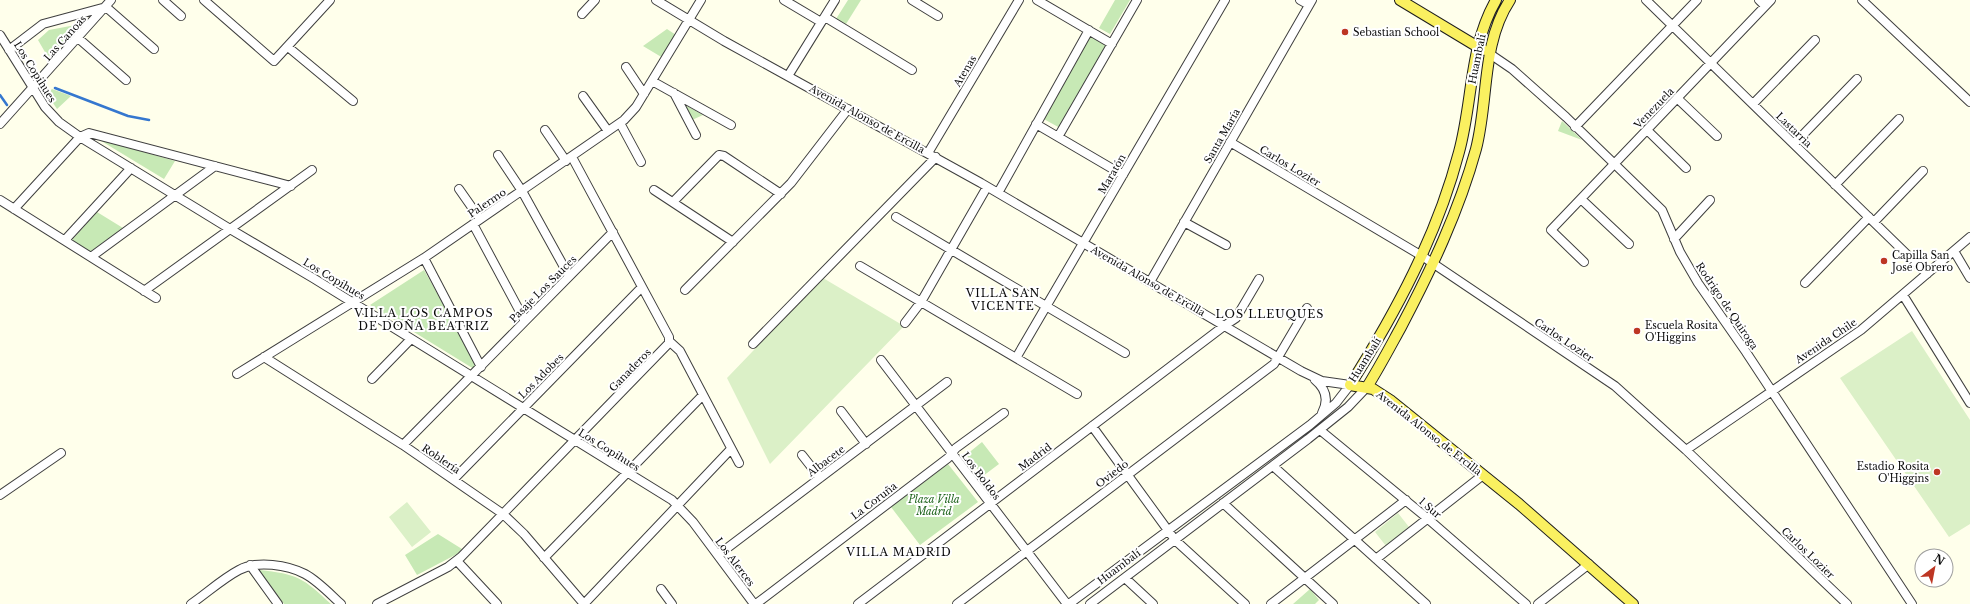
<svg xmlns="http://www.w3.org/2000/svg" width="1970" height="604" font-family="'Libre Baskerville',serif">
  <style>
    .green { fill: #c7e9b5 }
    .pitch { fill: #dbf0c7 }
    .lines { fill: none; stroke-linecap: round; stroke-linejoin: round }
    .stream { stroke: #3577cf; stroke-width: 2.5 }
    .minor-casing { stroke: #3f3f3f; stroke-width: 10 }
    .major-casing { stroke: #1d1d1d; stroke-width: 12 }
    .minor { stroke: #fff; stroke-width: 8 }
    .major { stroke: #faf060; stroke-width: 10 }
    .poi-dot { fill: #bd3623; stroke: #fff; stroke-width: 1.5 }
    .labels { text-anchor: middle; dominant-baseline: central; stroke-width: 4; stroke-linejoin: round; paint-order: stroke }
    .poi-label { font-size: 10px; fill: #0c0c0c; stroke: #fff; text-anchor: start }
    .street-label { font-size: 10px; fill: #0c0c0c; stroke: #fff }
    .park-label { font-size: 10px; font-style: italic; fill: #1e641c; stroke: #fff }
    .neighbourhood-label { font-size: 11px; letter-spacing: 1px; fill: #0c0c0c; stroke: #fff }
  </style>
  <rect width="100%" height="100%" fill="#ffffeb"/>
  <!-- green -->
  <path class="green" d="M848,0H861L846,24L836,19Z
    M1115,0H1130L1110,34L1099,28Z
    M81,24L49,59L38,40L49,30Z
    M667,29L676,35L663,58L643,46Z
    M1090,36L1107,46L1060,128L1042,118Z
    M52,89L71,96L57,109L47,94Z
    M685,105L703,115L692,120Z
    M1562,121L1582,140L1558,131Z
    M98,139L175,161L164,179Z
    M97,212L123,228L90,252L72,240Z
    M424,270L477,364L474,369L370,305Z
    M982,442L999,464L983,476L966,455Z
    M948,464L978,502L920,545L891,507Z
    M438,534L462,549L457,554L417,575L405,555Z
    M259,570C298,574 303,578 331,604H284Z
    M1310,589L1319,600L1315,604H1293Z"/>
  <!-- pitch -->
  <path class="pitch" d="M823,278L904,326L770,464L727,378Z
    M1912,331L1970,420V524L1949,537L1840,378Z
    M407,502L431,532L412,547L389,517Z
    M1398,513L1409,527L1386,546L1375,532Z"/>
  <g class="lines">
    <!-- stream -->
    <path class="stream" d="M55,88L128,116L149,120
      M0,95L7,105"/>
    <!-- minor casing -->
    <g class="minor-casing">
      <path id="minor" d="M163,0L181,16
        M204,0L274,61L330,0
        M656,0L724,41L981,183L1301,371L1322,381L1350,385L1336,403L1310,425L1069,604
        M784,0L821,22
        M912,0L938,16
        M1037,0L1112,44
        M1300,0L1309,5
        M1646,0L1927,274
        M1759,0L1765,6
        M1862,0L1970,102
        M106,7L154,49
        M582,14L595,0
        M825,17L912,70
        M0,35L45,107L59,122L80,137L230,229L313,278L672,500L693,522L754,604
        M78,38L126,80
        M288,47L353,101
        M9,50L43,24L106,7
        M1490,54L1512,69L1566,117L1662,210L1680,252L1698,283L1746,352L1912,604
        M626,67L644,94
        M788,76L835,0
        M652,81L731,125
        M674,93L696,135
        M583,96L608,131
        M1677,98L1717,136
        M1753,104L1815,40
        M620,123L641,162
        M0,124L111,0
        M1036,124L1123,175
        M1575,127L1697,0
        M545,130L566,161
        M1647,130L1686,168
        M1058,137L1137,0
        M1230,142L1422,256L1615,386L1686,450L1847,604
        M1794,144L1857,79
        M928,153L1019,0
        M498,155L522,191L569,276
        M1835,185L1899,119
        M459,189L480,219
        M654,190L733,242
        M998,193L1089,30
        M1581,199L1629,244
        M0,200L156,298
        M673,202L719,155L724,156L781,194
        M14,209L80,137L89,133L291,186
        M896,217L1125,353
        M1184,222L1226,245
        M1874,222L1923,171
        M473,224L525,321
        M1674,239L1710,200
        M65,240L131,168
        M1954,251L1970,278
        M91,257L215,166
        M424,258L481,367
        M1584,262L1551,230L1771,0
        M860,266L1077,394
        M1150,282L1312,0
        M1805,283L1869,217
        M685,290L791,183L848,109
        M144,291L312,170
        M1903,295L1970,403
        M905,323L921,302L987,187
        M669,341L680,351L739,463
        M753,344L936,157
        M264,357L403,445L503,514L524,534L584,604
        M1016,358L1225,0
        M881,360L1067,604
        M237,374L424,258L624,120L636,107L701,0
        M372,379L411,339
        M1315,380C1326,389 1329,400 1322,413
        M841,411L866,444
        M1092,426L1175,540L1245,604
        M1320,430L1427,518L1526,604
        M403,445L613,232
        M1686,450L1861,330L1970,237
        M802,455L820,478
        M1273,466L1426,604
        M454,479L642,287
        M0,495L61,453
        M1223,503L1333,604
        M718,555L947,382
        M544,558L703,395
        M1376,559L1483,475
        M457,561L497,604
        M250,565L278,604
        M1125,578L1153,604
        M661,589L672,604
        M191,604C207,593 222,579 239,570C257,560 288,565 305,574C318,581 330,594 341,604
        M377,604L448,567L461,557L669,343V337L572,157
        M584,604L731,449
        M756,604L948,458L956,448L1004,413
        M858,604L1224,326L1236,318L1259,279
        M957,604L1274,364L1307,308
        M1090,604L1308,439L1348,407L1367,387
        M1271,604L1406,500
        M1538,604L1589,564"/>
    </g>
    <!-- major casing -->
    <g class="major-casing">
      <path id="major" d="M1400,0L1483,50
        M1496,0C1469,47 1473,101 1459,152C1437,236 1396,312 1350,385L1373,389L1390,400L1519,504L1633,604
        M1367,387C1379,368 1390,347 1401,327C1431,270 1459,211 1476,149C1489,99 1481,44 1510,0"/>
    </g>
    <!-- minor -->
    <use href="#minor" class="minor"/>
    <!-- major -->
    <use href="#major" class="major"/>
  </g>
  <!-- markers -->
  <g class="poi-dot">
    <circle cx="1345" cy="32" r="4"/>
    <circle cx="1884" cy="261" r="4"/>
    <circle cx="1637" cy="331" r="4"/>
    <circle cx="1937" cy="472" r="4"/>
  </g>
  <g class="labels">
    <!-- poi labels -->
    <g class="poi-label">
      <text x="1353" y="32">Sebastian School</text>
      <text x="1892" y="255">Capilla San<tspan x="1892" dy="12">José Obrero</tspan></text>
      <text x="1645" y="325">Escuela Rosita<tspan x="1645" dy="12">O'Higgins</tspan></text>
      <text x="1929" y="466" text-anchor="end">Estadio Rosita<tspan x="1929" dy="12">O'Higgins</tspan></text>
    </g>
    <!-- street labels -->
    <g class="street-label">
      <text transform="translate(65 38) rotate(-48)">Las Canoas</text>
      <text transform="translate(1477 59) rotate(-78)">Huambalí</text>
      <text transform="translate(965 71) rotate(-59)">Atenas</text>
      <text transform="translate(35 72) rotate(58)">Los Copihues</text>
      <text transform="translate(1654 108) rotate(-46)">Venezuela</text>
      <text transform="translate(867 119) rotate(29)">Avenida Alonso de Ercilla</text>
      <text transform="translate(1794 130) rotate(44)">Lastarria</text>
      <text transform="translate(1222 136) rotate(-60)">Santa María</text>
      <text transform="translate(1290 166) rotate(31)">Carlos Lozier</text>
      <text transform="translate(1112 174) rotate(-60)">Maratón</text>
      <text transform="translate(487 203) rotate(-34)">Palermo</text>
      <text transform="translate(334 279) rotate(31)">Los Copihues</text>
      <text transform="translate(1148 281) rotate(30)">Avenida Alonso de Ercilla</text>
      <text transform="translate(543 289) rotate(-45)">Pasaje Los Sauces</text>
      <text transform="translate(1727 306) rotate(56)">Rodrigo de Quiroga</text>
      <text transform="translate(1564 340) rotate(34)">Carlos Lozier</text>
      <text transform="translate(1826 341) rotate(-34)">Avenida Chile</text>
      <text transform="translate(1365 360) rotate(-58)">Huambalí</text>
      <text transform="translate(630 370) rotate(-46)">Ganaderos</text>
      <text transform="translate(541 376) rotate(-45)">Los Adobes</text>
      <text transform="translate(1429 433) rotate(38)">Avenida Alonso de Ercilla</text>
      <text transform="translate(609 450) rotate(32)">Los Copihues</text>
      <text transform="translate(1035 457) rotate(-37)">Madrid</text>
      <text transform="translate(441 459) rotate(34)">Roblería</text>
      <text transform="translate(826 461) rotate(-37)">Albacete</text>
      <text transform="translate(1112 474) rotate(-37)">Oviedo</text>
      <text transform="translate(981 476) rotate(53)">Los Boldos</text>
      <text transform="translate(874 501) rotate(-37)">La Coruña</text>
      <text transform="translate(1430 508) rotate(41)">1 Sur</text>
      <text transform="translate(1808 553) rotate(44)">Carlos Lozier</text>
      <text transform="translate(735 562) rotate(53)">Los Alerces</text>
      <text transform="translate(1119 567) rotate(-37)">Huambalí</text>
    </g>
    <!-- park labels -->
    <g class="park-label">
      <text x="934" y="499">Plaza Villa<tspan x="934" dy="12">Madrid</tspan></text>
    </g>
    <!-- neighbourhood labels -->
    <g class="neighbourhood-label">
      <text x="1003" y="293">VILLA SAN<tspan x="1003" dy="13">VICENTE</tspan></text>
      <text x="424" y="313">VILLA LOS CAMPOS<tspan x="424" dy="13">DE DOÑA BEATRIZ</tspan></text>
      <text x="1270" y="314">LOS LLEUQUES</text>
      <text x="899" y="552">VILLA MADRID</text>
    </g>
  </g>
  <!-- north arrow -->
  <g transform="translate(1934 568) rotate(32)"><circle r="19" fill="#ffffff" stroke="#9e9e9e"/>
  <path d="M0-3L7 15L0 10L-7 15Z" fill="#bd3623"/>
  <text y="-6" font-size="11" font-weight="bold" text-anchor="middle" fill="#0c0c0c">N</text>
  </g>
</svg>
